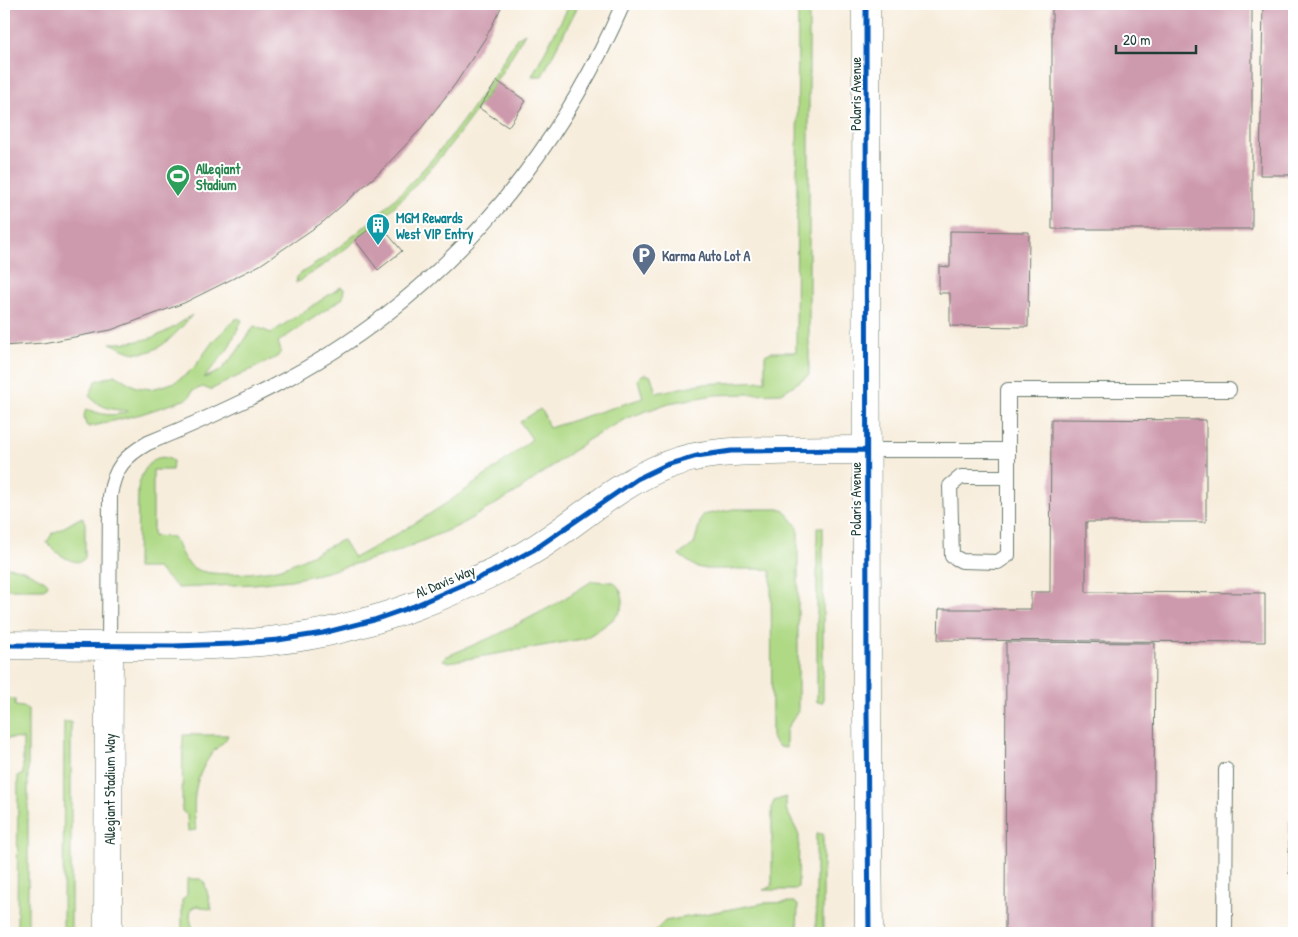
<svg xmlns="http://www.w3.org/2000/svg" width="1298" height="937" font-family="'Patrick Hand',sans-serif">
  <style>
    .green { fill: #afd985; stroke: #678b5c }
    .building { fill: #cd99ac }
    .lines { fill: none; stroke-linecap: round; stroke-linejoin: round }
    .service-casing { stroke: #6b7b6f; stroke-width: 16 }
    .minor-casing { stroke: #6b7b6f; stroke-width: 29 }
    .tertiary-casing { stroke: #6b7b6f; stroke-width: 29 }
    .service { stroke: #fff; stroke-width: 14 }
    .minor { stroke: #fff; stroke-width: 28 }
    .tertiary { stroke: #fff; stroke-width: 28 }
    .cycleway-casing { stroke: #fff; stroke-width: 8 }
    .cycleway { stroke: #0057b8; stroke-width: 5 }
    .labels { text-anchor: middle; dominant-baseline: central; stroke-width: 4; stroke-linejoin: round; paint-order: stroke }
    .street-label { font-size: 14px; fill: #1f3d34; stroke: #fff }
    .leisure-label { font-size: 14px; font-weight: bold; fill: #27864d; stroke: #fff; text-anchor: start }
    .culture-label { font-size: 14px; font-weight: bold; fill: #0d838f; stroke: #fff; text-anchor: start }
    .service-label { font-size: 14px; font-weight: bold; fill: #4e5e75; stroke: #fff; text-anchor: start }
  </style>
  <rect width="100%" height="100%" fill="#fff"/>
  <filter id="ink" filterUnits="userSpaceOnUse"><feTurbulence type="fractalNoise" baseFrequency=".02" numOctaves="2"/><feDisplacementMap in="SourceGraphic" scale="10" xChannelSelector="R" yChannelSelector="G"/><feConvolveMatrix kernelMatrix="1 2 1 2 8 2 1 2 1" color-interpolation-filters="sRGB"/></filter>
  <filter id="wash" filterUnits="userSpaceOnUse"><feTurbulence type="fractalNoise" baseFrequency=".0096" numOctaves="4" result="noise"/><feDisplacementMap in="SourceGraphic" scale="20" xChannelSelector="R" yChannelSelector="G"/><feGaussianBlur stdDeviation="1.12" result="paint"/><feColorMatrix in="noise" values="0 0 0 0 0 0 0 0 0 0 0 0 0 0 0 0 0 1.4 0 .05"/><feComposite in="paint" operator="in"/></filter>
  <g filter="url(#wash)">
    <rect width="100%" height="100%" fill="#f7eddc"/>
    <!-- green -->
    <path class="green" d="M570,4H579L542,76H532Z
      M798,4H809V375L782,393L714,395L669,403L627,418L588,440L518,491L489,508L458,526L396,552L327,572L291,580L254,584L178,588L157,568H137L138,488C141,472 154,448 173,461L172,470H153V536L173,537C182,549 179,557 194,568C209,578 263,573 281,568C301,561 321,550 340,541L343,540L354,558C417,525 477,485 532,439L520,422L540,409L543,412L549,428L643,398L638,380L640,376L645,374L651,376L656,393L700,384L765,381V355L771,352H796Z
      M525,33C469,133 395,222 296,283L297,277L300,274C367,232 424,175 470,111C487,88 502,62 517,38Z
      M341,287L344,289L343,298L278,342L281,351L277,357L210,390L203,387L192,391L190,396L187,399L141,414L89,427L86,425L84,416L86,409C101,414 112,418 128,411C110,409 103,409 89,396L96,381L115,375L136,387L151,389L163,386L175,382L187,374L195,366L214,340L237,318L242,320L228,349L204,378L220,371L236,353L254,326L271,333Z
      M192,315C179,330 160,355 136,353C127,352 118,346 110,343C148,343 162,336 192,315Z
      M734,509H783L798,527V711L786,730V748C779,748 774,744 772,737L771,571L764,569H707L696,567L679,555L694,544L702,515Z
      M82,517L85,523V557C79,571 51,550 47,542L52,534Z
      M817,527H823V702H817Z
      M4,567C22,567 30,573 45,581L48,584L47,587L43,589H4Z
      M592,581L614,582C631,601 622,614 604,626C597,631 591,635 583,639L449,662L443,660L445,657L497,635L554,605Z
      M7,699H15V706L23,707L28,710V933H17L18,775H23V739L4,738V706H7Z
      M64,722H71V930H63Z
      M183,735H228C225,743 218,746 213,752C194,777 192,799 196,830L188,831L187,815L182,811Z
      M786,797V809L799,835L798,887L794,890H763L771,887L772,883V806L774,801Z
      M816,834H823V933H816Z
      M187,879H200L204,881L212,910L198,906L192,908C188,916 191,926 196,933H182V900L187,895Z
      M794,902L798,905L797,933H655V931L665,921L764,903Z"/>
    <g id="blocks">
      <!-- building -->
      <path class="building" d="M4,4H503L486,37L456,83L420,130L380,172L323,222L260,265L184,303L111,330L43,343L4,346Z
        M1052,4H1252V229H1052Z
        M1263,4H1294V175H1260Z
        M497,81L526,101L508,127L479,108Z
        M378,222L402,251L378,270L355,240Z
        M950,231L1029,232L1028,327L950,326V293H939V266L950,267Z
        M1051,419L1206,420V522H1086V592L1265,593V642L938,640L939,609H1031V592H1050Z
        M1006,642L1155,643L1153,933H1005Z
        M1289,821H1294V874H1289Z"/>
    </g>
  </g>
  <g filter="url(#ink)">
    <use href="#blocks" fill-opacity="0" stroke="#6b7b6f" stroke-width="1"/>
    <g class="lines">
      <!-- service casing -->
      <g class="service-casing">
        <path id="service" d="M866,450H1008
          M1007,477H961L950,486L952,556L962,561L998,562L1008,555V390H1229
          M109,646L110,496C114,468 125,456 148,443C231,409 314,371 384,316C490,235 570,126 623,4
          M1225,933L1226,770"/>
      </g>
      <!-- minor casing -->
      <g class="minor-casing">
        <path id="minor" d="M109,646C165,646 222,647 278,640C325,635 371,622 415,606C457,590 500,571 538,547C580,520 619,483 667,465C701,452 737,451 774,451C805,450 835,450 866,450"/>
      </g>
      <!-- tertiary casing -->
      <g class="tertiary-casing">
        <path id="tertiary" d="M866,4L867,714L869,933
          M4,645L109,646L108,933"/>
      </g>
      <!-- service -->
      <use href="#service" class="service"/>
      <!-- minor -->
      <use href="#minor" class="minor"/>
      <!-- tertiary -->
      <use href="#tertiary" class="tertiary"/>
      <!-- cycleway casing -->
      <g class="cycleway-casing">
        <path id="cycleway" d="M866,4L867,714L869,933
          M4,645L174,646L232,644L278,640L323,633L374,620L414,606L492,572L535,549L637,479L666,465L697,456L731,451L866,450"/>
      </g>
      <!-- cycleway -->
      <use href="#cycleway" class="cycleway"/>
    </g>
  </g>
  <!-- icons -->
  <defs>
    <g id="stadium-pin" transform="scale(1.25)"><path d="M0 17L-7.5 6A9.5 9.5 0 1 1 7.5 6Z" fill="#2e9e5b" stroke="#fff"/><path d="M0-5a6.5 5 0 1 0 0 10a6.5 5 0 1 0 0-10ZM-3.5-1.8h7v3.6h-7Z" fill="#fff"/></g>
    <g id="building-pin" transform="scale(1.25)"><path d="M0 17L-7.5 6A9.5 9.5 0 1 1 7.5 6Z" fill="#0f9aa8" stroke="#fff"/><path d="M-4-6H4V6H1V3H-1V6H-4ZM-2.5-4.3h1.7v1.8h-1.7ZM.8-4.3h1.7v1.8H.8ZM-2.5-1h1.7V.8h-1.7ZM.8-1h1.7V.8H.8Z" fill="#fff"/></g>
    <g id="parking-pin" transform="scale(1.25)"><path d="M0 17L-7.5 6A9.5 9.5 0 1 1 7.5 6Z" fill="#5c6f8a" stroke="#fff"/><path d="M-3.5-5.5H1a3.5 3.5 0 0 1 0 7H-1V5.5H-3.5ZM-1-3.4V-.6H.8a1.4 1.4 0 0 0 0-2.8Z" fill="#fff"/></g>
  </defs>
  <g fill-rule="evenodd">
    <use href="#stadium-pin" x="178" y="176"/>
    <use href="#building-pin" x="378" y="225"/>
    <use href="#parking-pin" x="644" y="255"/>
  </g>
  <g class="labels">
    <!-- street labels -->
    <g class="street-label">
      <text transform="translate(855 94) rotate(-90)">Polaris Avenue</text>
      <text transform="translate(855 499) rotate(-90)">Polaris Avenue</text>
      <text transform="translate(445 581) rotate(-23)">Al Davis Way</text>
      <text transform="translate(109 789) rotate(-90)">Allegiant Stadium Way</text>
    </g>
    <!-- leisure labels -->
    <g class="leisure-label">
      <text x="196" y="168">Allegiant<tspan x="196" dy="16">Stadium</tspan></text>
    </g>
    <!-- culture labels -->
    <g class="culture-label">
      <text x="396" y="217">MGM Rewards<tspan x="396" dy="16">West VIP Entry</tspan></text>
    </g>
    <!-- service labels -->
    <g class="service-label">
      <text x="662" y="255">Karma Auto Lot A</text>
    </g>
  </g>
  <!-- margin -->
  <rect width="1298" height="937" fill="none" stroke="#fff" stroke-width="20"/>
  <!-- scale -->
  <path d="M1116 45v8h80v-8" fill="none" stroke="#1f3d34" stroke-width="2.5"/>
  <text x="1123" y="45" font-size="15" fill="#1f3d34" stroke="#ffffff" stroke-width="4" paint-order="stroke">20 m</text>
</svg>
